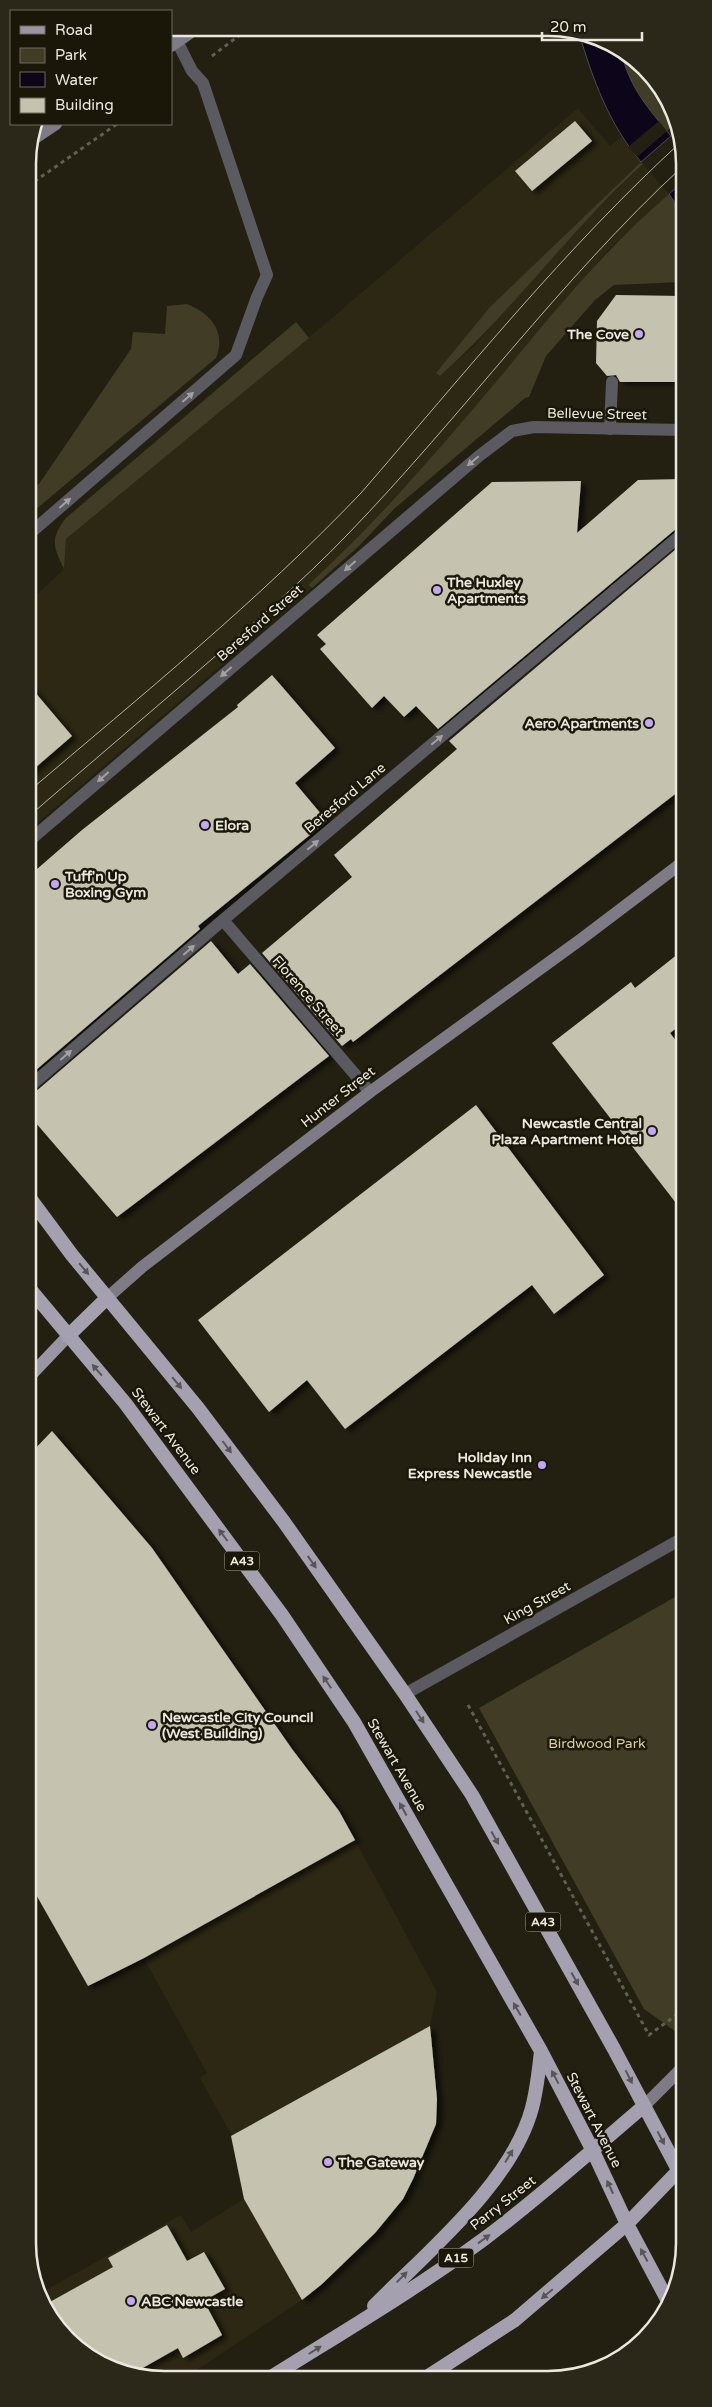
<svg xmlns="http://www.w3.org/2000/svg" width="712" height="2407" font-family="'Varela Round',sans-serif">
  <style>
    .built { fill: #2d2814 }
    .green { fill: #413c26 }
    .water { fill: #0d0519; stroke: #4f4954 }
    .pier { fill: #232012 }
    .building { fill: #c6c2b0; filter: url(#shadow) }
    .lines { fill: none; stroke-linecap: round; stroke-linejoin: round }
    .path { stroke: #615f52; stroke-width: 3; stroke-dasharray: 4 4; stroke-linecap: butt }
    .service { stroke: #5c5a61; stroke-width: 12 }
    .minor { stroke: #5c5a61; stroke-width: 12 }
    .secondary { stroke: #7f7b86; stroke-width: 12 }
    .primary { stroke: #9995a3; stroke-width: 12 }
    .trunk { stroke: #a5a0b0; stroke-width: 14 }
    .tram { stroke: #b3b1a7; stroke-width: 1 }
    .oneway { fill: #a3a1a0 }
    .oneway2 { fill: #595554 }
    .poi-dot { fill: #c3a7f2; stroke: #1a1709; stroke-width: 2 }
    .labels { text-anchor: middle; dominant-baseline: central; stroke-width: 5; stroke-linejoin: round; paint-order: stroke }
    .shield { fill: #1a1709; stroke: #aca99f; stroke-width: 1 }
    .shield-label { font-size: 12px; font-weight: bold; fill: #eae8df }
    .poi-label { font-size: 14px; font-weight: bold; fill: #eae8df; stroke: #1a1709; text-anchor: start }
    .street-label { font-size: 14px; fill: #eae8df; stroke: #1a1709 }
    .park-label { font-size: 14px; fill: #dacd97; stroke: #1a1709 }
    .rim { fill: none; stroke: #eae8df; stroke-width: 2.5 }
  </style>
  <defs>
    <filter id="shadow"><feDropShadow dx="5.5" dy="3" stdDeviation="2.5" flood-color="#0009"/></filter>
  </defs>
  <rect width="100%" height="100%" fill="#232012"/>
  <!-- built -->
  <path class="built" d="M578,108L610,146L621,137L641,162L490,307L440,376L474,346L572,234L643,164L669,194L608,250L428,462L345,550L308,585L312,588L29,830L28,603L64,569L66,539L325,324Z
    M355,1840L437,1992L430,2026L232,2136L200,2078L207,2073L144,1958Z
    M244,2199L302,2300L186,2377H138L68,2340L42,2292L181,2215L191,2232Z"/>
  <!-- green -->
  <path class="green" d="M622,55L645,68L675,125L667,131C646,105 630,90 622,55Z
    M641,162L643,164C570,230 513,311 440,376L436,373L490,307Z
    M669,194L674,201L675,210L682,211V282L614,285L595,300L546,356L529,397L525,398L394,509L359,546L312,588L308,585C380,519 443,445 506,370C557,308 607,247 669,194Z
    M187,304C210,313 227,332 216,358L28,516V491L39,484L131,349L133,332L165,334L167,306Z
    M296,322L309,338L66,539L64,569C53,547 50,538 66,518Z
    M684,1592V2034L682,2036L644,2009L479,1708Z"/>
  <!-- water -->
  <path class="water" d="M579,33L622,55C631,90 649,109 671,136L641,162C609,124 593,80 579,33Z
    M682,183V211L675,210L674,201L669,194Z"/>
  <!-- pier -->
  <path class="pier" d="M659,121L667,131L637,157L628,147Z"/>
  <!-- building -->
  <path class="building" d="M575,121L592,141L532,191L515,171Z
    M616,295L682,296V382H620L616,375L607,376L596,363L597,321Z
    M682,479V526L677,528L438,729L416,706L404,717L384,696L372,708L320,649L326,644L317,635L492,482L581,481L577,533L638,480Z
    M682,544L683,788L353,1042L351,1039L342,1046L262,953L352,877L334,855L457,749L449,741Z
    M272,675L335,748L295,783L327,821L198,926L200,929L29,1076V876L82,830L238,707L237,705Z
    M28,684L72,736L28,774Z
    M211,941L238,974L250,964L329,1056L117,1217L29,1115V1095L34,1093Z
    M683,950V1023L670,1033L683,1050V1212L552,1043L631,982L635,988Z
    M476,1105L604,1275L554,1314L532,1285L345,1429L307,1380L269,1412L198,1320Z
    M52,1431L152,1548L292,1749L339,1811L355,1840L144,1958L88,1986L30,1884L29,1455Z
    M430,2026L437,2099L436,2124L413,2179L403,2199L375,2233L322,2284L302,2300L244,2199L231,2136Z
    M167,2225L187,2261L204,2252L225,2289L207,2299L210,2303L206,2305L222,2335L183,2358L178,2348L132,2374L68,2340L48,2303L113,2267L108,2258Z"/>
  <g class="lines">
    <!-- path -->
    <path class="path" d="M212,56L249,28
      M28,186L117,124
      M468,1705L649,2035L679,2013L676,1995L684,1978"/>
    <!-- service -->
    <path class="service" d="M610,429L612,382
      M28,535L236,355L257,297L267,275L203,83L192,71L177,41
      M223,920L370,1092
      M29,1087L223,920L682,534"/>
    <!-- minor -->
    <path class="minor" d="M29,841L479,456L512,431L534,427L682,430
      M405,1694L683,1538"/>
    <!-- secondary -->
    <path class="secondary" d="M171,46L197,28
      M32,140L56,124
      M107,1298L142,1267L370,1092L580,940L683,862
      M644,2106L684,2066"/>
    <!-- primary -->
    <path class="primary" d="M29,1377L68,1336"/>
    <!-- trunk -->
    <path class="trunk" d="M29,1197L72,1255L198,1408L284,1522L405,1694L472,1795L614,2049L684,2181
      M29,1288L125,1403L282,1615L354,1722L541,2051L592,2149L627,2224L669,2303
      M68,1336L107,1298
      M374,2306C427,2252 512,2183 532,2108C537,2089 539,2070 541,2051
      M271,2377C343,2332 416,2289 484,2239C539,2198 591,2151 644,2106
      M427,2377L515,2320L627,2224L678,2171"/>
    <!-- tram -->
    <path class="tram" d="M28,792C142,695 258,601 361,493C465,373 565,248 682,141
      M28,817C85,768 141,720 197,672C249,627 301,583 348,534C463,415 560,280 682,167"/>
  </g>
  <!-- one-way arrows -->
  <defs><path id="oneway-solid" d="M-6-.8H1V-3.2L6.5 0L1 3.2V.8H-6Z" transform="scale(1.25)"/></defs>
  <g class="oneway">
    <use href="#oneway-solid" transform="translate(188 397) rotate(-41)"/>
    <use href="#oneway-solid" transform="translate(473 461) rotate(140)"/>
    <use href="#oneway-solid" transform="translate(65 503) rotate(-41)"/>
    <use href="#oneway-solid" transform="translate(350 566) rotate(139)"/>
    <use href="#oneway-solid" transform="translate(226 672) rotate(139)"/>
    <use href="#oneway-solid" transform="translate(437 740) rotate(-40)"/>
    <use href="#oneway-solid" transform="translate(103 777) rotate(139)"/>
    <use href="#oneway-solid" transform="translate(313 845) rotate(-40)"/>
    <use href="#oneway-solid" transform="translate(189 950) rotate(-41)"/>
    <use href="#oneway-solid" transform="translate(66 1055) rotate(-41)"/>
  </g>
  <g class="oneway2">
    <use href="#oneway-solid" transform="translate(84 1269) rotate(50)"/>
    <use href="#oneway-solid" transform="translate(97 1370) rotate(-131)"/>
    <use href="#oneway-solid" transform="translate(177 1383) rotate(50)"/>
    <use href="#oneway-solid" transform="translate(227 1447) rotate(53)"/>
    <use href="#oneway-solid" transform="translate(223 1535) rotate(-127)"/>
    <use href="#oneway-solid" transform="translate(312 1562) rotate(55)"/>
    <use href="#oneway-solid" transform="translate(327 1682) rotate(-124)"/>
    <use href="#oneway-solid" transform="translate(420 1717) rotate(57)"/>
    <use href="#oneway-solid" transform="translate(403 1809) rotate(-119)"/>
    <use href="#oneway-solid" transform="translate(495 1838) rotate(61)"/>
    <use href="#oneway-solid" transform="translate(575 1979) rotate(61)"/>
    <use href="#oneway-solid" transform="translate(517 2009) rotate(-120)"/>
    <use href="#oneway-solid" transform="translate(555 2077) rotate(-118)"/>
    <use href="#oneway-solid" transform="translate(629 2077) rotate(63)"/>
    <use href="#oneway-solid" transform="translate(661 2138) rotate(62)"/>
    <use href="#oneway-solid" transform="translate(509 2156) rotate(-59)"/>
    <use href="#oneway-solid" transform="translate(610 2187) rotate(-115)"/>
    <use href="#oneway-solid" transform="translate(484 2239) rotate(-36)"/>
    <use href="#oneway-solid" transform="translate(644 2255) rotate(-119)"/>
    <use href="#oneway-solid" transform="translate(402 2277) rotate(-45)"/>
    <use href="#oneway-solid" transform="translate(547 2294) rotate(140)"/>
    <use href="#oneway-solid" transform="translate(315 2350) rotate(-32)"/>
  </g>
  <!-- markers -->
  <g class="poi-dot">
    <circle cx="639" cy="334" r="5"/>
    <circle cx="437" cy="590" r="5"/>
    <circle cx="649" cy="723" r="5"/>
    <circle cx="205" cy="825" r="5"/>
    <circle cx="55" cy="884" r="5"/>
    <circle cx="652" cy="1131" r="5"/>
    <circle cx="542" cy="1465" r="5"/>
    <circle cx="152" cy="1725" r="5"/>
    <circle cx="328" cy="2162" r="5"/>
    <circle cx="131" cy="2301" r="5"/>
  </g>
  <g class="labels">
    <!-- shield labels -->
    <g class="shield">
      <rect x="224.5" y="1551.5" width="35" height="19" rx="4"/>
      <rect x="525.5" y="1912.5" width="35" height="19" rx="4"/>
      <rect x="438.5" y="2248.5" width="35" height="19" rx="4"/>
    </g>
    <g class="shield-label">
      <text x="242" y="1561">A43</text>
      <text x="543" y="1922">A43</text>
      <text x="456" y="2258">A15</text>
    </g>
    <!-- poi labels -->
    <g class="poi-label">
      <text x="629" y="334" text-anchor="end">The Cove</text>
      <text x="447" y="582">The Huxley<tspan x="447" dy="16">Apartments</tspan></text>
      <text x="639" y="723" text-anchor="end">Aero Apartments</text>
      <text x="215" y="825">Elora</text>
      <text x="65" y="876">Tuff'n Up<tspan x="65" dy="16">Boxing Gym</tspan></text>
      <text x="642" y="1123" text-anchor="end">Newcastle Central<tspan x="642" dy="16">Plaza Apartment Hotel</tspan></text>
      <text x="532" y="1457" text-anchor="end">Holiday Inn<tspan x="532" dy="16">Express Newcastle</tspan></text>
      <text x="162" y="1717">Newcastle City Council<tspan x="162" dy="16">(West Building)</tspan></text>
      <text x="338" y="2162">The Gateway</text>
      <text x="141" y="2301">ABC Newcastle</text>
    </g>
    <!-- street labels -->
    <g class="street-label">
      <text transform="translate(597 414) rotate(1)">Bellevue Street</text>
      <text transform="translate(260 623) rotate(-41)">Beresford Street</text>
      <text transform="translate(345 798) rotate(-40)">Beresford Lane</text>
      <text transform="translate(308 996) rotate(49)">Florence Street</text>
      <text transform="translate(338 1097) rotate(-38)">Hunter Street</text>
      <text transform="translate(166 1431) rotate(53)">Stewart Avenue</text>
      <text transform="translate(537 1603) rotate(-29)">King Street</text>
      <text transform="translate(397 1765) rotate(60)">Stewart Avenue</text>
      <text transform="translate(594 2120) rotate(63)">Stewart Avenue</text>
      <text transform="translate(503 2203) rotate(-38)">Parry Street</text>
    </g>
    <!-- park labels -->
    <g class="park-label">
      <text x="597" y="1743">Birdwood Park</text>
    </g>
  </g>
  <!-- crop -->
  <path d="M0 0H712V2407H0ZM164 36H548A128 128 0 0 1 676 164V2243A128 128 0 0 1 548 2371H164A128 128 0 0 1 36 2243V164A128 128 0 0 1 164 36Z" fill="#2b281a" fill-rule="evenodd"/>
  <path class="rim" d="M164 36H548A128 128 0 0 1 676 164V2243A128 128 0 0 1 548 2371H164A128 128 0 0 1 36 2243V164A128 128 0 0 1 164 36Z"/>
  <!-- legend -->
  <rect x="10" y="10" width="162" height="115" fill="#1a1709" stroke="#6d6b5f"/>
  <rect x="20" y="26" width="25" height="8" fill="#9995a3" stroke="#6d6b5f"/>
  <text x="55" y="35" font-size="15" fill="#eae8df">Road</text>
  <rect x="20" y="48" width="25" height="15" fill="#413c26" stroke="#6d6b5f"/>
  <text x="55" y="60" font-size="15" fill="#eae8df">Park</text>
  <rect x="20" y="72" width="25" height="15" fill="#0d0519" stroke="#6d6b5f"/>
  <text x="55" y="85" font-size="15" fill="#eae8df">Water</text>
  <rect x="20" y="98" width="25" height="15" fill="#c6c2b0" stroke="#6d6b5f"/>
  <text x="55" y="110" font-size="15" fill="#eae8df">Building</text>
  <!-- scale -->
  <path d="M542 32v8h100v-8" fill="none" stroke="#eae8df" stroke-width="2.5"/>
  <text x="550" y="32" font-size="15" fill="#eae8df" stroke="#1a1709" stroke-width="4" paint-order="stroke">20 m</text>
</svg>
